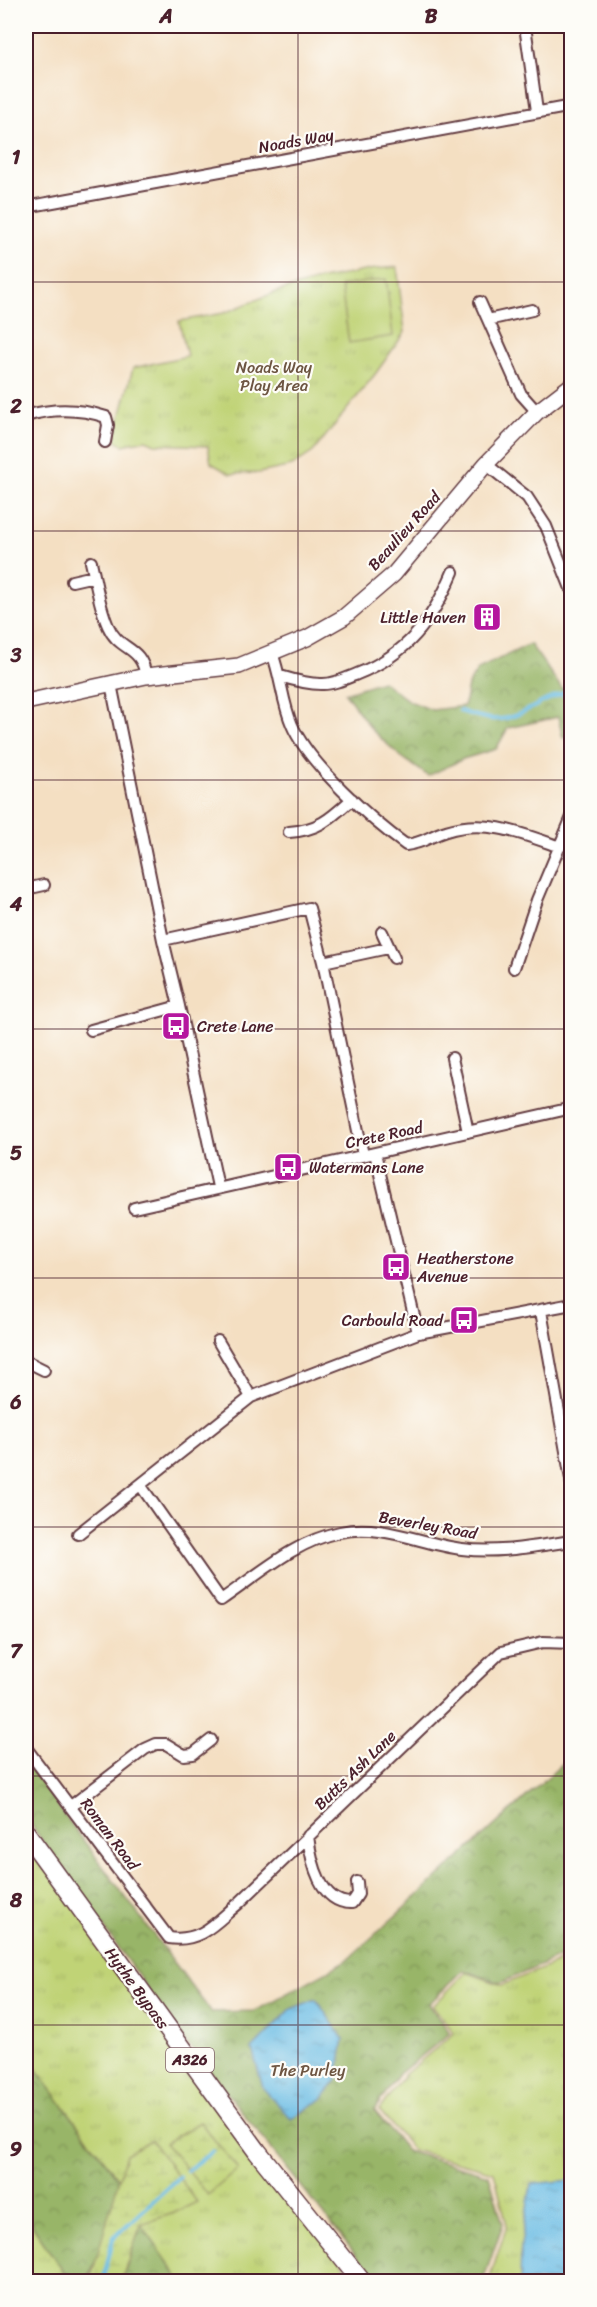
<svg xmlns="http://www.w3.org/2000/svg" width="597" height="2307" font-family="Sriracha,sans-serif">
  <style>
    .grass { fill: url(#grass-tufts); stroke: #857950; stroke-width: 1.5 }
    .forest { fill: url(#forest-crowns); stroke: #716a49; stroke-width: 1.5 }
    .wetland { fill: url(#wetland-marsh); stroke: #857950; stroke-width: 1.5 }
    .pitch { fill: #c0d376; stroke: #857950; stroke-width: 1.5 }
    .water { fill: url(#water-ripples); stroke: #586d88; stroke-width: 1.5 }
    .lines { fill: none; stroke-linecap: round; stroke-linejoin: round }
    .stream { stroke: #67bbe4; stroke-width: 4 }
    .street-casing { stroke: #643c42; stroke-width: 14 }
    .secondary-casing { stroke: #643c42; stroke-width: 18 }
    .primary-casing { stroke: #643c42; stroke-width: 21 }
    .street { stroke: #fff; stroke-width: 10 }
    .secondary { stroke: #fff; stroke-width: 15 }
    .primary { stroke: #fff; stroke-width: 18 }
    .grid { fill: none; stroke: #4a1f2b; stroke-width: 1.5; stroke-opacity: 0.55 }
    .labels { text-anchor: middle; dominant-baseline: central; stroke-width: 4.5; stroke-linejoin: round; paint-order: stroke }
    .shield { fill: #fdfcf7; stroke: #806168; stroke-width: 1.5 }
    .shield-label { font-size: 15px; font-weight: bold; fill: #4a1f2b }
    .street-label { font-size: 16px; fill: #4a1f2b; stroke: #fdfcf7 }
    .park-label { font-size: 16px; fill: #6d5542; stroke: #fdfcf7 }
    .poi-label { font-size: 16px; fill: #4a1f2b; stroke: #fdfcf7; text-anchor: start }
    .neatline { fill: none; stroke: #4a1f2b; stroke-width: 2 }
    .grid-label { font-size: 20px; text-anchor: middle; font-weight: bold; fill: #4a1f2b }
  </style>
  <defs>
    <pattern id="grass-tufts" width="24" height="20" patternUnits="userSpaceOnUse" patternTransform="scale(1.5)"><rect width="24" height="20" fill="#c0d376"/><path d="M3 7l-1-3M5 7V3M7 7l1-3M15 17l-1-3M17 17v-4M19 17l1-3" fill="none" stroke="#a6b566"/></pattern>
    <pattern id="forest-crowns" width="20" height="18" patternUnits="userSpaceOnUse" patternTransform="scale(1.5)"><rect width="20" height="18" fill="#98b567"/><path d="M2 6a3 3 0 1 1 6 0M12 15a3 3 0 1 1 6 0" fill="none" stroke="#7e9355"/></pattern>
    <pattern id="wetland-marsh" width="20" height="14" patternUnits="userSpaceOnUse" patternTransform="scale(1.5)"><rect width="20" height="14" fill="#c0d376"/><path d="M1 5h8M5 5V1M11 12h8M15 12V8" fill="none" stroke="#a6b566"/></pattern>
    <pattern id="water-ripples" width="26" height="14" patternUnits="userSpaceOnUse" patternTransform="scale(1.5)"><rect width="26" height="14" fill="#67bbe4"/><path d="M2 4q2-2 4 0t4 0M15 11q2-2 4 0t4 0" fill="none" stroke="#5797b9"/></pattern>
  </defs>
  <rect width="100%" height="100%" fill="#fdfcf7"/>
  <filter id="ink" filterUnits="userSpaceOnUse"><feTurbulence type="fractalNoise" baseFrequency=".0167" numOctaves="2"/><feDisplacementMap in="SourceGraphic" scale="12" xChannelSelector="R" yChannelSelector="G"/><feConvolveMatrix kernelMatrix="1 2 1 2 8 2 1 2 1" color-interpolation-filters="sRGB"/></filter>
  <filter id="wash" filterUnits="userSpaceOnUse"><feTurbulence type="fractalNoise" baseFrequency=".008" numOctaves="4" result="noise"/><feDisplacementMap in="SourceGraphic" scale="24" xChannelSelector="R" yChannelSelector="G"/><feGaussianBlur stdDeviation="1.35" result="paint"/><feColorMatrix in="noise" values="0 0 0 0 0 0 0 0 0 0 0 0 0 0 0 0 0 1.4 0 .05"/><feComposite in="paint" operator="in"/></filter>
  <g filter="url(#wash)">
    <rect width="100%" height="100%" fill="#f4dfc2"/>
    <!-- grass -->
    <path class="grass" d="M397,267L405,332L376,373L313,452L292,466L259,473L230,474L211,463L208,446L155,444L146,440L123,445L116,441V432L133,368L187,356L179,321L224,313L276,292L322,279L375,269Z
      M26,1841L356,2281H181L141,2225L122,2281H87L126,2189L26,2056Z
      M571,1954V2281H489L507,2225L494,2172L413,2150L379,2110L405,2074L454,2033L433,2006L466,1972L502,1985L554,1964Z
      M26,2207L33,2227L70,2281H26Z"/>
    <!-- forest -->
    <path class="forest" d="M530,644L562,689L571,688V736L563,738L558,717L508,728L496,749L463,759L428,776L399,755L372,730L345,693L382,681L409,701L432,710L464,706L468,685L478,669Z
      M571,1756V1952L500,1983L463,1970L429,2004L450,2033L399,2074L374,2110L407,2151L489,2175L503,2224L483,2281H377L178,2032L26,1818V1763L211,2012L255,2011L346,1961Z
      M26,2056L126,2189L87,2281H70L33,2227L26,2207Z
      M141,2224L181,2281H122Z"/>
    <!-- wetland -->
    <path class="wetland" d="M200,2122L238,2169L208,2195L165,2143Z
      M151,2140L197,2202L174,2213L141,2224L121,2281H90L126,2154Z"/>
    <!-- pitch -->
    <path class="pitch" d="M386,279L393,336L349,343L341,286Z"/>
    <!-- water -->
    <path class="water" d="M316,1999L344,2040L337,2080L322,2099L291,2119L263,2088L252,2049L291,2009Z
      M571,2180V2281H520L521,2245L531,2184Z"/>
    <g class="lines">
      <!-- stream -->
      <path class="stream" d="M460,711C470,714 482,718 492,719C519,722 545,695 572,691
        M187,2171L213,2151
        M103,2282L113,2238L180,2176"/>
    </g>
  </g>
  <g filter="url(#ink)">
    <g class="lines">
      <!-- street casing -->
      <g class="street-casing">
        <path id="street" d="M525,26L537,111
          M26,207L572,106
          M480,302L521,394L537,412
          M488,320L532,310
          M26,416C53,408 78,408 106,417L108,425L105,442
          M486,464L527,497L546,526L572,591
          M91,562C96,582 99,606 108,626C119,652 141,644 146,676
          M72,581L94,576
          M272,653C281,676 282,702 292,725C308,763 372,821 406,845C425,843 429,836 446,831C486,818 523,834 560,847
          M280,676C293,680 307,684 321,684C332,685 347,678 357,674C408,654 432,621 453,572
          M111,684L163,940L179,1006L218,1187
          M289,832C319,830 331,818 352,799
          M26,889L44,885
          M382,932L394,958
          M163,940L309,908L323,962L363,1155
          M323,962L388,948
          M514,968L537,900L572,817
          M91,1030L179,1006
          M452,1058L468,1132
          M375,1153L418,1333
          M134,1208L572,1108
          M541,1311L572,1485
          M218,1341L251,1397
          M26,1361L44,1370
          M141,1486L221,1600C258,1575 295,1541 340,1532C382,1523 421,1544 462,1549C499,1554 535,1546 572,1541
          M78,1534L251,1397L418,1333L572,1304
          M26,1748L169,1938C201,1943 216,1922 239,1903L501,1652L543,1642L572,1643
          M71,1806L145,1749L156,1744H166L184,1755L193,1754L211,1740
          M308,1836C311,1861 320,1904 352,1903L358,1894L357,1882"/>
      </g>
      <!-- secondary casing -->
      <g class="secondary-casing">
        <path id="secondary" d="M26,702L146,676L239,666L307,638L344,617L394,574L486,464L537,412L572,385"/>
      </g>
      <!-- primary casing -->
      <g class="primary-casing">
        <path id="primary" d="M26,1833L257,2151L362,2282"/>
      </g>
      <!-- street -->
      <use href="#street" class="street"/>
      <!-- secondary -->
      <use href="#secondary" class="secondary"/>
      <!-- primary -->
      <use href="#primary" class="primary"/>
    </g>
  </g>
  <!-- grid -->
  <path class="grid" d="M298,26V2282M26,282H572M26,531H572M26,780H572M26,1029H572M26,1278H572M26,1527H572M26,1776H572M26,2025H572"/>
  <!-- icons -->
  <defs>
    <g id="building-square" transform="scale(1.5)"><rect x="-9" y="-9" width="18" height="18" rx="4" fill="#b5179e" stroke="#fdfcf7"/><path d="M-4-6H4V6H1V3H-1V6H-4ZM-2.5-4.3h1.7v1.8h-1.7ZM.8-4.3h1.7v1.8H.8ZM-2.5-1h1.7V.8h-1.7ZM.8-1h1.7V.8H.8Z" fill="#fff"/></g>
    <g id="bus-square" transform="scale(1.5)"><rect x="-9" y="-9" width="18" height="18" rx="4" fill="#b5179e" stroke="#fdfcf7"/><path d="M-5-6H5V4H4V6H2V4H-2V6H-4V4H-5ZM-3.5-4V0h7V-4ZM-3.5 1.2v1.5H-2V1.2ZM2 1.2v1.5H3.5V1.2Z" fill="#fff"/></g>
  </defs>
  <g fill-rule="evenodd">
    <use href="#building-square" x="487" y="617"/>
    <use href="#bus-square" x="176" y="1026"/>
    <use href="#bus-square" x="288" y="1167"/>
    <use href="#bus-square" x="396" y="1267"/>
    <use href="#bus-square" x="464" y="1320"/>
  </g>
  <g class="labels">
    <!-- shield labels -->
    <rect class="shield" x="166" y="2048" width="48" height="24" rx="4.5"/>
    <g class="shield-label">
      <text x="190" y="2060">A326</text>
    </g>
    <!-- street labels -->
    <g class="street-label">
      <text transform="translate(296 141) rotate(-10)">Noads Way</text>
      <text transform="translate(404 531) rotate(-48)">Beaulieu Road</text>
      <text transform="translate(384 1135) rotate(-12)">Crete Road</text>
      <text transform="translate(428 1525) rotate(10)">Beverley Road</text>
      <text transform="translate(355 1770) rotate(-44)">Butts Ash Lane</text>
      <text transform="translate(110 1834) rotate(53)">Roman Road</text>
      <text transform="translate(137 1988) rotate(54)">Hythe Bypass</text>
    </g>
    <!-- park labels -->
    <g class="park-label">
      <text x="274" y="367">Noads Way<tspan x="274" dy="18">Play Area</tspan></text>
      <text x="308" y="2070">The Purley</text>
    </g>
    <!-- poi labels -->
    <g class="poi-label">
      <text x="466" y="617" text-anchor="end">Little Haven</text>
      <text x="197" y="1026">Crete Lane</text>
      <text x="309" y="1167">Watermans Lane</text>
      <text x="417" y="1258">Heatherstone<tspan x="417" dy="18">Avenue</tspan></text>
      <text x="443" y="1320" text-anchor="end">Carbould Road</text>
    </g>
  </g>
  <!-- margin -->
  <rect width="597" height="2307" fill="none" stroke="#fdfcf7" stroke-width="66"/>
  <rect x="33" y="33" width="531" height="2241" class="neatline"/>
  <g class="grid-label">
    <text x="166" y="23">A</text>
    <text x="431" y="23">B</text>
    <text x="16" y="164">1</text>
    <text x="16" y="413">2</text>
    <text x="16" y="662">3</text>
    <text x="16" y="911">4</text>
    <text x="16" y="1160">5</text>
    <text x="16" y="1409">6</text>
    <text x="16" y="1658">7</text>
    <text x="16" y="1907">8</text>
    <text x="16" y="2156">9</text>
  </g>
</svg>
